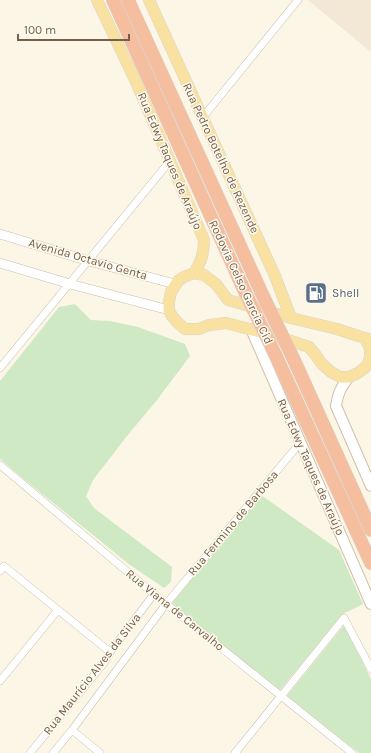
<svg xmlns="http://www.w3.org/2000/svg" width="371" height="753" font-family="Karla,sans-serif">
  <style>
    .residential { fill: #f3e8d5 }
    .green { fill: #d0e9c5 }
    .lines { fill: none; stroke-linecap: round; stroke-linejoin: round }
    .minor-casing { stroke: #cdbead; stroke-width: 8 }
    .tertiary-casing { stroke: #cdbead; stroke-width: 10 }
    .secondary-casing { stroke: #d0bfaa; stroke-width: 12 }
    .primary-casing { stroke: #dbd5d0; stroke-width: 12 }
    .motorway-casing { stroke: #dbd5d0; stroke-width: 14 }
    .minor { stroke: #fff; stroke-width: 7 }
    .tertiary { stroke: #fff; stroke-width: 9 }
    .secondary { stroke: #fff; stroke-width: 10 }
    .primary { stroke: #f8e1a1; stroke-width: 11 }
    .motorway { stroke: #f4be9f; stroke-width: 13 }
    .motorway-bridge-casing { stroke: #dbd5d0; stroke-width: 14; stroke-linecap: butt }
    .motorway-bridge { stroke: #f4be9f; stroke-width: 13 }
    .labels { text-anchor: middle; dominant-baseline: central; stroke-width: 3; stroke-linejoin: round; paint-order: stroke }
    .street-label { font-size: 12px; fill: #755e4c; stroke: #fef9ed }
    .service-label { font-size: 12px; fill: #4e5e75; stroke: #fef9ed; text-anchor: start }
  </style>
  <rect width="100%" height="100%" fill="#fcf6e6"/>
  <!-- residential -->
  <path class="residential" d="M308,0H371V52Z"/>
  <!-- green -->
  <path class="green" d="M75,304L91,320L110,321L138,327L185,344L190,356L157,400L127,436L93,480L86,496L94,508L172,567L171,582L164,588L130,565L20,476L0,459V381L59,307Z
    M261,495L339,550L363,604L343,614L279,691L172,603Z
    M344,625L371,679V753H359L286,697Z"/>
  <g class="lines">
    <!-- minor casing -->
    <g class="minor-casing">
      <path id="minor" d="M203,117L298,0
        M0,368L170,161
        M0,465L154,594L352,753
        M0,571L4,566L110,652
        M0,681L58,610
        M72,730L100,753
        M30,753L104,663L110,652L154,594
        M53,753L72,730L166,604L300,443
        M235,753L344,618L371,669"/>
    </g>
    <!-- tertiary casing -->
    <g class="tertiary-casing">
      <path id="tertiary" d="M0,234L89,261L175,284
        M0,263L70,284L169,310"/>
    </g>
    <!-- secondary casing -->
    <g class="secondary-casing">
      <path id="secondary" d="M251,329L371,604
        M349,377C341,387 338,393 336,406L371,486"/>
    </g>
    <!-- primary casing -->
    <g class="primary-casing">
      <path id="primary" d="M97,0L136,82L204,240C204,254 201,262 194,273
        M149,0L275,276L291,318
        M365,338L370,348V358L367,366L358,373L349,377H340L331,372L322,364L315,354L309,347L276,336L226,323L209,325L199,329H185L178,323L172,316L169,310V302L171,292L178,281L184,277L194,273L204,275L216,284L228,300L291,318L337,329L371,340"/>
    </g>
    <!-- motorway casing -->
    <g class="motorway-casing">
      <path id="motorway" d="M113,0L245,292
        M128,0L263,296
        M275,354L371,563
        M294,360L371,530"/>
    </g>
    <!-- minor -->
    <use href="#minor" class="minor"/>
    <!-- tertiary -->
    <use href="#tertiary" class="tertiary"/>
    <!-- secondary -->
    <use href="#secondary" class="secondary"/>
    <!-- primary -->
    <use href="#primary" class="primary"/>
    <!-- motorway -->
    <use href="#motorway" class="motorway"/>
    <!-- motorway-bridge casing -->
    <g class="motorway-bridge-casing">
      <path id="motorway-bridge" d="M245,292L275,354
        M263,296L294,360"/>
    </g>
    <!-- motorway-bridge -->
    <use href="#motorway-bridge" class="motorway-bridge"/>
  </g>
  <!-- icons -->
  <defs>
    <g id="fuel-square" transform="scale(1.15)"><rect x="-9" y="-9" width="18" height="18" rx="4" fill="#5c6f8a" stroke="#fef9ed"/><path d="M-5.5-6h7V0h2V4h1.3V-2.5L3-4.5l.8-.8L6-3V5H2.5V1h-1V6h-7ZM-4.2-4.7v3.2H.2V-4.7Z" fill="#fff"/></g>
  </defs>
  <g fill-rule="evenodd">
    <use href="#fuel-square" x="316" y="293"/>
  </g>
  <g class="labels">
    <!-- street labels -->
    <g class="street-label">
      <text transform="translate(221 158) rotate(65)">Rua Pedro Botelho de Rezende</text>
      <text transform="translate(170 161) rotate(67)">Rua Edwy Taques de Araújo</text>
      <text transform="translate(88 259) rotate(16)">Avenida Octavio Genta</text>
      <text transform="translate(241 282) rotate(65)">Rodovia Celso Garcia Cid</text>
      <text transform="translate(311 467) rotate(66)">Rua Edwy Taques de Araújo</text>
      <text transform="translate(233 523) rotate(-50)">Rua Fermino de Barbosa</text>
      <text transform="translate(175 610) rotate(39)">Rua Viana de Carvalho</text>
      <text transform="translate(92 674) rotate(-52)">Rua Maurício Alves da Silva</text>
    </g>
    <!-- service labels -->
    <g class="service-label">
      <text x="332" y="293">Shell</text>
    </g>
  </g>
  <!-- scale -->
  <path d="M18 34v6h111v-6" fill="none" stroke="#755e4c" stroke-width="2"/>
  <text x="24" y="34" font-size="12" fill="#755e4c" stroke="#fef9ed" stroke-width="3" paint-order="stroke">100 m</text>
</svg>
